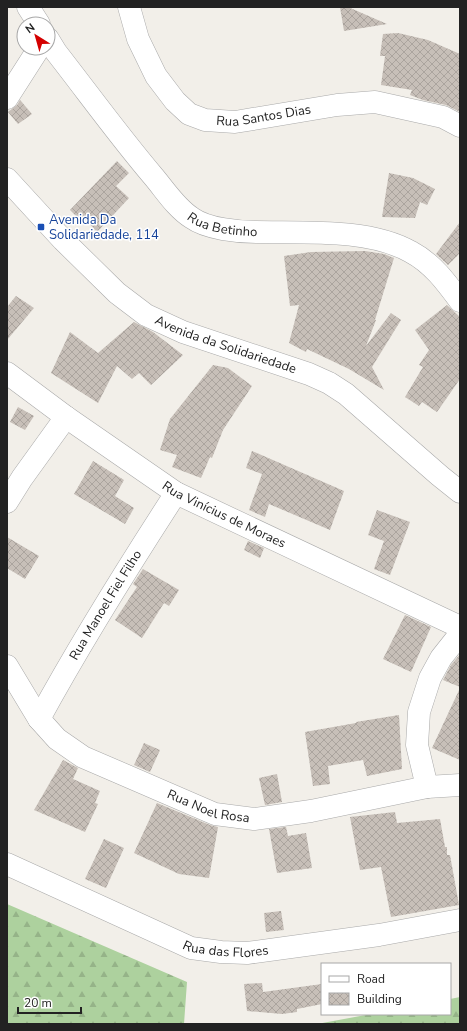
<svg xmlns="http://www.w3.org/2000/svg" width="467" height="1031" font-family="'Nunito Sans',sans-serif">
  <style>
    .forest { fill: url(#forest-firs) }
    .building { fill: url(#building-cross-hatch) }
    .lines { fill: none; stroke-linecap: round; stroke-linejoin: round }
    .street-casing { stroke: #a9a9a9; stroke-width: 23 }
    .street { stroke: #fff; stroke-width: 22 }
    .transit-dot { fill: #1a4fb4; stroke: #fff; stroke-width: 1.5 }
    .labels { text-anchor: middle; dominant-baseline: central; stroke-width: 3; stroke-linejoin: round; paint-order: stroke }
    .street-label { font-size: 13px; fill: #222; stroke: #fff }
    .transit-label { font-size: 13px; fill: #164399; stroke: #fff; text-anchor: start }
  </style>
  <defs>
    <pattern id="forest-firs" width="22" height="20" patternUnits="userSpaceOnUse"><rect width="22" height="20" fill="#add19e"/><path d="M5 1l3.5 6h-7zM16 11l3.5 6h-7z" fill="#95b388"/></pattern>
    <pattern id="building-cross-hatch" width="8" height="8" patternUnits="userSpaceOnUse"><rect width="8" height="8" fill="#c7bfb8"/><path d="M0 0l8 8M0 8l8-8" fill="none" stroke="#aba49e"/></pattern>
  </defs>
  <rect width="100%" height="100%" fill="#f2efe9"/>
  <!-- forest -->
  <path class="forest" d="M7,904L187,982L184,1024H7Z
    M460,997V1024H317L371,1014H450V999Z"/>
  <!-- building -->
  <path class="building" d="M340,7H348L387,24L344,31Z
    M398,33L428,40L460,54V112L446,105L423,100L410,95L412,90L381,85L385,56H380L383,34Z
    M20,100L32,114L18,124L8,112L17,105Z
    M117,161L129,173L116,186L129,198L97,232L85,219L82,222L70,210Z
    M389,173L413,178L435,189L427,205L420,202L415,218L382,217Z
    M460,222V253L448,265L436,254Z
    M365,251L384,254L394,258L375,320H376L366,346L391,313L401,320L372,367L384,390L349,369L307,349L306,352L289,343L299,305L290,306L284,256L311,252Z
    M16,296L34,308L7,340V307Z
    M447,305L460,317V379L437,412L422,402L419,406L405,397L423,367L419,365L429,350L415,330Z
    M134,322L153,332L183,355L151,385L139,373L132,379L117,366L98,403L51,373L70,332L98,353Z
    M213,365L228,368L252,386L223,430L212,458L210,457L201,478L172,467L177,455L160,450L170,419Z
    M18,407L34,416L25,430L10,422Z
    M252,451L344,491L330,530L269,504L265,517L249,510L262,474L246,468Z
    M93,461L124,480L115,496L134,508L125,524L74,494Z
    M377,510L410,522L390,575L374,569L384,541L368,535Z
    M7,537L39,556L25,579L7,568Z
    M248,541L264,548L260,558L244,550Z
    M143,569L179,590L169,606L164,603L142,638L115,620L137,587L133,584Z
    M405,615L431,627L411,672L383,659Z
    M460,654V687L443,680L451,665Z
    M460,688V760L432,748Z
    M399,715L402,769L367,776L363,760L328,766L330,784L313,786L305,732L356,723V722Z
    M144,743L160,750L150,772L134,765Z
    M63,760L78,768L73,779L100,791L95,803L98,804L85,832L34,810Z
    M277,774L282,802L265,805L259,778Z
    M157,803L210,825L218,827L209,878L179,874L134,853Z
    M395,812L397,823L440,819L445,847H447V855H450L459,905L391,917L381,867L360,870L350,817Z
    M286,827L288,836L306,833L312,868L277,873L269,829Z
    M104,839L124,848L106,888L85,879Z
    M281,911L284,930L266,932L264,913Z
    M262,983L263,992L322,984V1004L297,1009V1012L282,1014L247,1011L244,984Z"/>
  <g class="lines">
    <!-- street casing -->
    <g class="street-casing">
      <g id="street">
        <path d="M28,7L39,24"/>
        <path id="s1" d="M129,7L138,39L156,76L175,101L189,114L205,120L235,122L337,105L375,102L443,117L460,126"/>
        <path id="s2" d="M48,39L56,52C88,93 119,136 153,176C165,190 176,208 192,218C207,229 239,232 256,232C304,233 369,228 411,252C432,263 446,282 460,301"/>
        <path d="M7,98L39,48"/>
        <path id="s3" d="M7,179L63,240L117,293L146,315L183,332L309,374L329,383L346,394L440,476L460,492"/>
        <path id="s4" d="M7,373L66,417L176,493L460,627"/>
        <path d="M7,502L22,478L66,417"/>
        <path id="s5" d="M7,666L39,719L57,739L83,757L215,814L254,819L311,811L427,787L460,785"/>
        <path id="s6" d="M39,719C81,642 128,567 176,493"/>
        <path d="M427,787L417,745L419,712L430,678L441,658L460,634"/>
        <path id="s7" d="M7,864L191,948L221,952L247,953L379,935L460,920"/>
      </g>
    </g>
    <!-- street -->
    <use href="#street" class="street"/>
  </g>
  <!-- markers -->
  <rect class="transit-dot" x="37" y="223" width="8" height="8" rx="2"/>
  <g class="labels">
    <!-- street labels -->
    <g class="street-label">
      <text stroke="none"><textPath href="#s1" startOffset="201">Rua Santos Dias</textPath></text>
      <text stroke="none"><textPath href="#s2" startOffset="262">Rua Betinho</textPath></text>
      <text stroke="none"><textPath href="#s3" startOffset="280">Avenida da Solidariedade</textPath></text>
      <text stroke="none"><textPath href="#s4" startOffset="260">Rua Vinícius de Moraes</textPath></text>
      <text stroke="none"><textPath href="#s6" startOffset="132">Rua Manoel Fiel Filho</textPath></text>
      <text stroke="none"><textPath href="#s5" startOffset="256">Rua Noel Rosa</textPath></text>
      <text stroke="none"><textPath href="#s7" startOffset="237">Rua das Flores</textPath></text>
    </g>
    <!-- transit labels -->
    <g class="transit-label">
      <text x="49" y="220">Avenida Da<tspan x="49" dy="15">Solidariedade, 114</tspan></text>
    </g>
  </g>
  <!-- border -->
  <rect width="467" height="1031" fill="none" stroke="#222222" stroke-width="16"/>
  <!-- legend -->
  <rect x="321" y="963" width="130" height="52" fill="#ffffff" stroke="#a7a7a7"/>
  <rect x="329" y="976" width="20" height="6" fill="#ffffff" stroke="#a7a7a7"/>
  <text x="357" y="983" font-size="12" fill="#222222">Road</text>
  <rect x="329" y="993" width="20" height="12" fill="url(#building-cross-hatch)" stroke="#a7a7a7"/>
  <text x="357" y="1003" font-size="12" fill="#222222">Building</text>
  <!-- north arrow -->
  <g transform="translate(36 36) rotate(323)"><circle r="19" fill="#ffffff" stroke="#a7a7a7"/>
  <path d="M0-3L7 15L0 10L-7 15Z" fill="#d40000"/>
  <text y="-6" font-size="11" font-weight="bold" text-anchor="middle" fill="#222222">N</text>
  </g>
  <!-- scale -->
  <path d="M18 1007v6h63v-6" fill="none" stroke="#222222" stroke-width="2"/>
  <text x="24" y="1007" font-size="12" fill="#222222" stroke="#ffffff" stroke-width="3" paint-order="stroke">20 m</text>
</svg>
